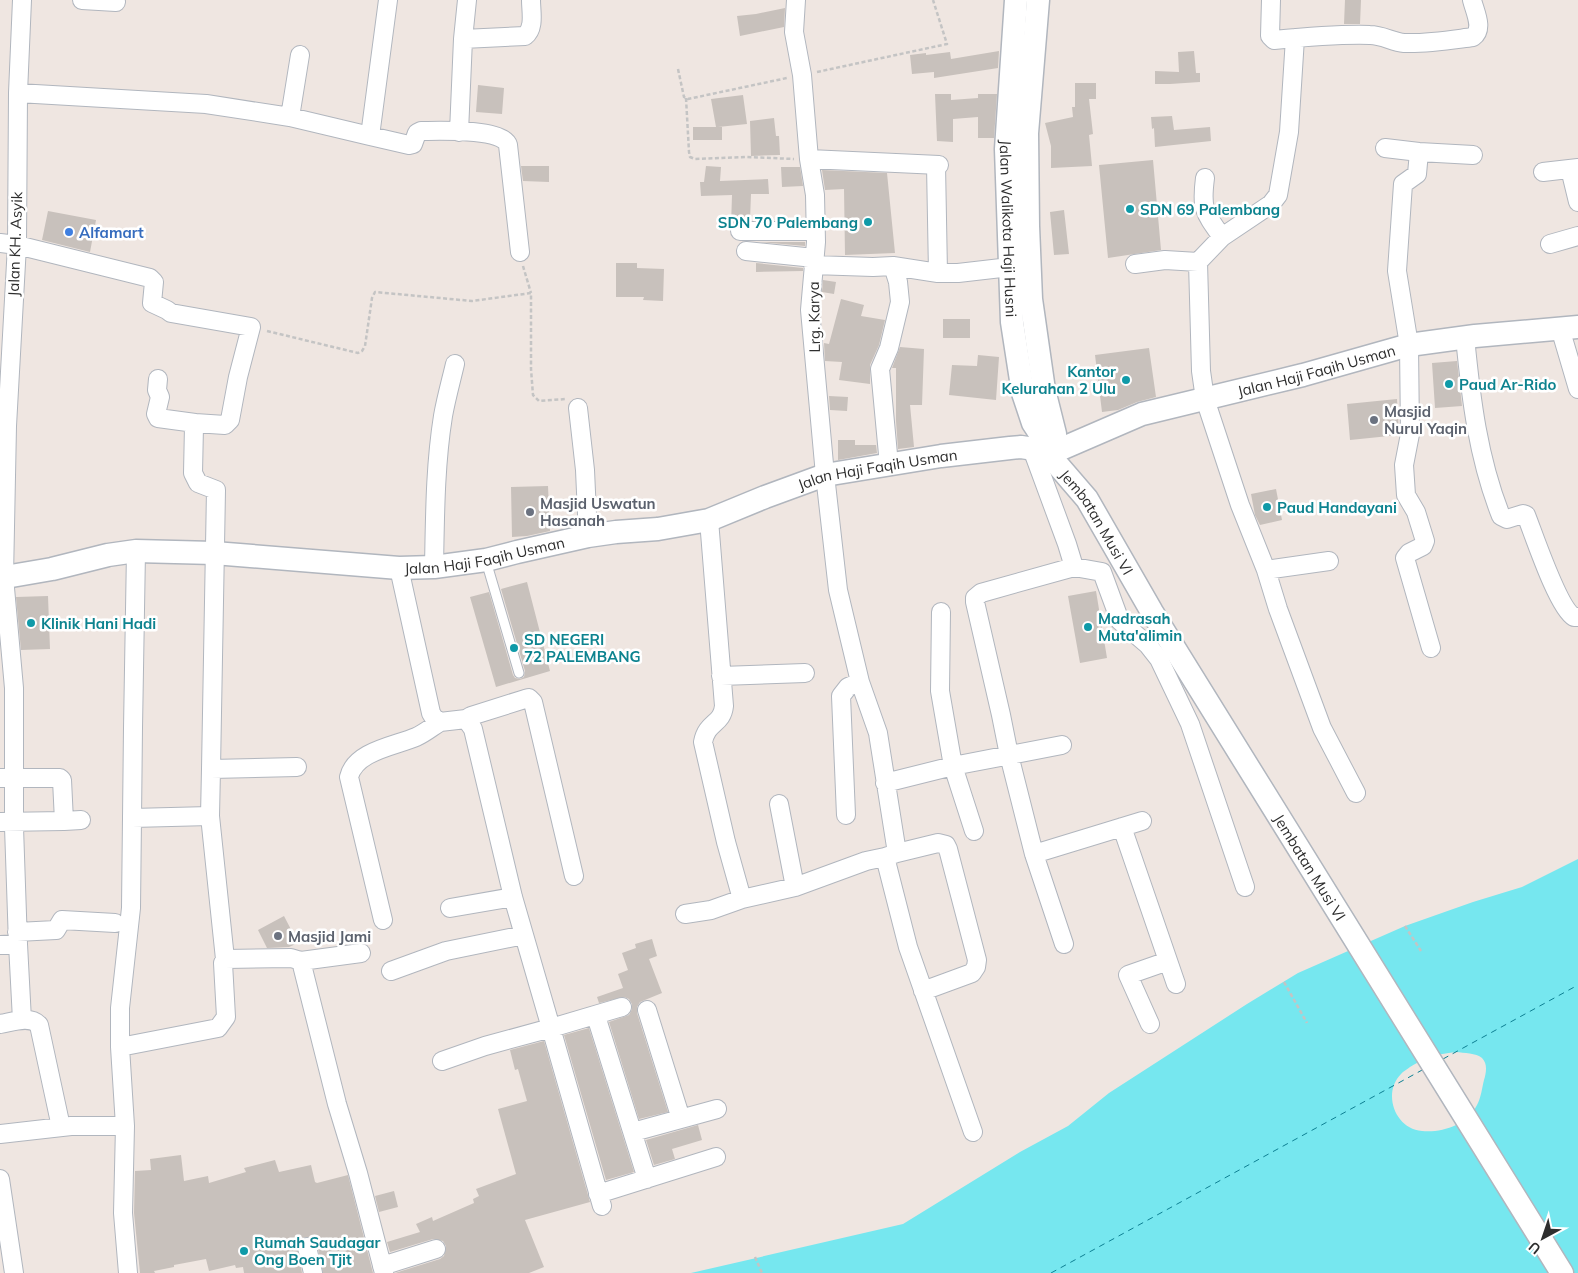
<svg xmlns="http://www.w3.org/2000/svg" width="1578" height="1273" font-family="Mulish,sans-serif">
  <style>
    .water { fill: #76e7ef; fill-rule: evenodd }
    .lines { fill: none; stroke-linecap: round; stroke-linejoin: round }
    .ferry { stroke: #0e8093; stroke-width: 1; stroke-dasharray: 6 5; stroke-linecap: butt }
    .building { fill: #c8c1bc }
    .service-casing { stroke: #b1b6be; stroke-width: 11 }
    .minor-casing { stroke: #b1b6be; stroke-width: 20 }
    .tertiary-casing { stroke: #b1b6be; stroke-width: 25 }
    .path { stroke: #c4c4c4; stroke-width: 2.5; stroke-dasharray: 4 2.5; stroke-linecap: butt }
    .service { stroke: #fff; stroke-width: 9 }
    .minor { stroke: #fff; stroke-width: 18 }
    .tertiary { stroke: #fff; stroke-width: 22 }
    .culture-dot { fill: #0f9aa8; stroke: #fff; stroke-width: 2 }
    .shop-dot { fill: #3f7fe0; stroke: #fff; stroke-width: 2 }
    .worship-dot { fill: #6b7280; stroke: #fff; stroke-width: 2 }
    .labels { text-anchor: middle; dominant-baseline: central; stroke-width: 5; stroke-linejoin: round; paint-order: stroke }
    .culture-label { font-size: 15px; font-weight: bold; fill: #0d838f; stroke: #fff; text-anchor: start }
    .street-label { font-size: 15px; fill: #2e2e2e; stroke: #fff }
    .shop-label { font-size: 15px; font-weight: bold; fill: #366cbe; stroke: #fff; text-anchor: start }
    .worship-label { font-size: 15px; font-weight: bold; fill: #5b616d; stroke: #fff; text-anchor: start }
  </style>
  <rect width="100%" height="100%" fill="#efe6e1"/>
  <!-- water -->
  <path class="water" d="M1578,859V1273H691L903,1224L1020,1152L1068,1126L1109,1093L1247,1004L1298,973L1405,926L1473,902L1522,887ZM1456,1052C1464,1053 1476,1053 1482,1058C1488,1064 1486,1073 1484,1080C1482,1088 1481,1098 1477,1105C1467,1125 1442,1133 1422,1131C1395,1129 1382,1093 1401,1074C1403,1071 1408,1069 1410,1067C1429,1056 1435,1055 1456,1052Z"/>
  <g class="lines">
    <!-- ferry -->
    <path class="ferry" d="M1443,1059L1578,985
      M1051,1273L1424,1069"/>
  </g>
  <!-- building -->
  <path class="building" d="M1345,0H1361L1360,24H1344Z
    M785,8L784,27L740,36L737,16L756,14Z
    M999,51L998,68L934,78V72L912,74L910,55L926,53V55L950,52L951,59Z
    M1194,51L1196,73H1200V82L1170,84H1155V71L1179,72L1178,52Z
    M1075,83H1096V99H1089L1093,134L1089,135L1092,166L1051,168V146L1045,123L1073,117L1072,107H1075Z
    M478,85L504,88L502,114L476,112Z
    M935,94H951V100L978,98V94H997L994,138H978V117L953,119V142L937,141Z
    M743,95L747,124L718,127H722V140H693V127H716L711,99Z
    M1172,116L1174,130L1210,127L1211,141L1155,147L1154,128L1152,129L1151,117Z
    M774,118L776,136H779L780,155L751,156L750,121Z
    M1153,160L1161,250L1108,258L1099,165Z
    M521,166H549V182L523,181Z
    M706,166L721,167L720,181L768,179L769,194H751L750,220L735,222L731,226L732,195L701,196L700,182H704Z
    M781,167H800L803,186L782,187Z
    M822,170L887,173L895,253L845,255L844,189L825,190Z
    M1064,210L1069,254L1054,255L1050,212Z
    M48,211L96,220L90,252L42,240Z
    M759,242H805V246Z
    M616,263H637V268L664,269L663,301L643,300L644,297H616Z
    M756,263L803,268V271L756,272Z
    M823,280L836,282L834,294L822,292Z
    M841,299L864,305L861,316L885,320L879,345L870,365V384L839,380L842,362L825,361L824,343L829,344Z
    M943,319H970V338H943Z
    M900,347L924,349L922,405H910L914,447L898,449L896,421V368H892Z
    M1149,348L1156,397L1137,402L1118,410L1102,412L1095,355Z
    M978,355L999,357L996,400L949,395L952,365L977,366Z
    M1457,361L1462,406L1435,408L1432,363Z
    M829,396L848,397L847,411L830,410Z
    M1397,399L1399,435L1350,440L1347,404Z
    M838,440H855V445H876L877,453L838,460Z
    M548,486L550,531L527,536L512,537L511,487Z
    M1276,489L1282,520L1260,525L1255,515L1251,494Z
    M527,582L550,671L496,687L470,597L489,592L513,675L515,678L520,679L524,677L525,671L501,589Z
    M1096,591L1107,658L1080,663L1068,596Z
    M48,596L50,649L21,650L16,597Z
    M284,916L298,943L289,947L267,948L258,930Z
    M652,939L657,956L649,959L662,993L640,1002L637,1007V1013L668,1112L639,1119L609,1022L629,1015L632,1009V1004L629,999L624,997L599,1003L597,997L623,988L618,974L628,970L622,953L636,948L635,944Z
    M589,1028L634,1172L606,1180L564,1035Z
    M544,1041L590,1202L525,1220L544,1267L529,1273H395L440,1259L444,1256L446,1246L443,1241L433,1239L390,1252L387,1242L420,1232L416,1224L432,1217L433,1221L474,1203L473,1199L479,1196L476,1189L516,1174L498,1109L527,1101L518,1069L515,1070L510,1050Z
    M698,1125L702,1140L672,1149L675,1159L654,1165L646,1140Z
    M181,1155L184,1181L208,1176L209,1183L246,1172L244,1168L275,1160L279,1172L311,1165L315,1182L317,1183L348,1175L373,1273H323L317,1244L311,1237H305L299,1240L297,1244L302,1273H244L243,1267L236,1268L235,1265L209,1271L206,1259L174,1265V1267L154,1271L155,1273H140L134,1213L135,1171L151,1170L150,1159Z
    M394,1191L398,1207L379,1212L375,1196Z"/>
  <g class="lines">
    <!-- service casing -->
    <g class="service-casing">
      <path id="service" d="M486,561L519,673"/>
    </g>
    <!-- minor casing -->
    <g class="minor-casing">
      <path id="minor" d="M22,0L18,93L17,245L7,426L4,577L14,688V827L18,944L22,1020
        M82,0L116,2
        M796,0L794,32L802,75L809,159
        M1271,0L1270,36L1274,40C1305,37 1338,34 1370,35C1382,35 1393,42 1404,43C1427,44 1450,40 1473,37C1484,29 1475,12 1472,0
        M463,39L467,0
        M18,93L206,104L290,117L370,136L388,0
        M290,117L300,55
        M459,132L463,39L525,36C535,28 531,12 531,0
        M370,136L409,145L413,144L417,133L421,131C437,131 503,128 508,145L520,252
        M1385,148L1419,152L1473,155
        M1419,152L1417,174L1403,184L1397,271L1409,345L1410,434L1404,465L1406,495L1416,512L1425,541L1423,546L1409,553L1405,558L1431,648
        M936,165L938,273
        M1570,169L1578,202
        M1543,172L1578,168
        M1205,178C1201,209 1204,212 1222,237
        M740,231H815
        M0,243L17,245L150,278L154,282L152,303L167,310L171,313L251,327L238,377L230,420L225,425L195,423L194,426L193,473L198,483L216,490L211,769L297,767
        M1550,244L1578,236
        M746,251L814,258
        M1198,262L1222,237L1271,204L1278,195L1289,132L1295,38
        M1135,264L1165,260L1198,262L1201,371L1205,399L1240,505L1266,570L1278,609L1322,728L1356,793
        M813,265L873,267L893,266L938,273H958L1010,267
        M1560,328L1578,389
        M1465,337C1471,399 1478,458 1501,516L1507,519L1523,514L1526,515C1534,535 1558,608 1574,617H1578
        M158,379L157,390L160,397L156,414L158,418L195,423
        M578,408L585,470L588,536
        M1032,449L1067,544L1074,567
        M889,465L880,369L889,348L900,302L898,282L893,266
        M709,520L724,706C722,725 707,721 703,742L726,842L742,899
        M434,567C435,517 435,466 443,416C446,399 451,381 455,364
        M399,568L431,713L434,718L440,722L466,719L473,729L513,897L551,1028L485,1046L442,1061
        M1266,570L1329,561
        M941,612L940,691L953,766L974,831
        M721,676L805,673
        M466,719L471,716L525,699L529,698L533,702L574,876
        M0,778H60L62,780L64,821
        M885,783L953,766L1062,745
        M779,804L795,887
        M846,815L841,696L848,687L860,682
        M210,816L225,959
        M132,818L210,816L211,769
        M0,822L64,821L81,820
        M1122,827L1176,984
        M897,853L885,857L908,947L973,1132
        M1034,854L1142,821
        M450,908L513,897
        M685,914L711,910L742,899L795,887L866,861L885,857
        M383,920L349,777C355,751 395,746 416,737C425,733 432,727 440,722
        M17,932L56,930L62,920L115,923
        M1064,944L1034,854L1009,755L1001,715L975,602V598L981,593L1074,567L1102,572L1120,621L1148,645L1159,659L1190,724L1245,887
        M0,945L18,944
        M301,961L361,953
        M391,971L446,951L524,935
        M923,991L972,973L976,967L977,960L948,849L946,845L938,843L897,853L878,733L860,682L838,590L825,475L810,310L816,242L815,195L809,159L939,165
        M647,1010L681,1119
        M596,1016L647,1179
        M0,1024C12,1022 30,1015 39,1025L61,1127
        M1150,1024L1128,975L1168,961
        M120,1047L218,1028L226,1017L223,963L225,959L291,958L301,961L337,1104L358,1173L384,1273
        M633,1132L717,1109
        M0,1134L71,1126H125
        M0,1179L14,1273
        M598,1194L716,1157
        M602,1206L551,1028L622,1007
        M307,1247L313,1273
        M382,1266L436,1249
        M128,1273L123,1213L125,1126L120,1047V1008L131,908L133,728L136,551"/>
    </g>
    <!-- tertiary casing -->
    <g class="tertiary-casing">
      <g id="tertiary">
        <path id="s1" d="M1016,0L1006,149L1012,322L1023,393L1033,423L1050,449"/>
        <path d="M1038,0L1027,133L1028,226L1031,299L1044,390L1055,434V447"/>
        <path id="s2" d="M1061,449L1142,414L1303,375L1409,345L1475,336L1578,327"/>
        <path id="s3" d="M1056,463L1087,499L1152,612L1562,1273"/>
        <path id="s4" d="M0,578L52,569L108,555L136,551L214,553L399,568L434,567L486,560L517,552L588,536L616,532L658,529L709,520L765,497L825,475L941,456L1010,448L1021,447L1048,451"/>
      </g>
    </g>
    <!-- path -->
    <path class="path" d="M678,69L684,97L688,99L787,78
      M817,72L947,44L933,0
      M686,98L689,152L690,157L695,159L747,157L794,159
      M523,266L531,293
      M267,331L358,353L362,351L365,346L372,298L375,292L472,301L531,293V369L533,395L539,401L566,399
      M1405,926L1421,951
      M1284,982L1307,1023
      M755,1257L762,1273"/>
    <!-- service -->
    <use href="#service" class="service"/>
    <!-- minor -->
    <use href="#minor" class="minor"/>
    <!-- tertiary -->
    <use href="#tertiary" class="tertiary"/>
  </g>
  <!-- markers -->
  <g class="culture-dot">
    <circle cx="1130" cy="209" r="5"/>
    <circle cx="868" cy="222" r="5"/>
    <circle cx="1126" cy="380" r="5"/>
    <circle cx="1449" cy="384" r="5"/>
    <circle cx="1267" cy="507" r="5"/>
    <circle cx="31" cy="623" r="5"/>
    <circle cx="1088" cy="627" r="5"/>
    <circle cx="514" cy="648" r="5"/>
    <circle cx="244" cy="1251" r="5"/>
  </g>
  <circle class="shop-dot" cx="69" cy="232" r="5"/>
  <g class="worship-dot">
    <circle cx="1374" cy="420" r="5"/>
    <circle cx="530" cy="512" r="5"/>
    <circle cx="278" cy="936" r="5"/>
  </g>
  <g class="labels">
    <!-- culture labels -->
    <g class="culture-label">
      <text x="1140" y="209">SDN 69 Palembang</text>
      <text x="858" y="222" text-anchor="end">SDN 70 Palembang</text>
      <text x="1116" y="371" text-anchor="end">Kantor<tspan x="1116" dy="17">Kelurahan 2 Ulu</tspan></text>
      <text x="1459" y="384">Paud Ar-Rido</text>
      <text x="1277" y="507">Paud Handayani</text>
      <text x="1098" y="618">Madrasah<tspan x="1098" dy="17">Muta'alimin</tspan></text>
      <text x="41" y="623">Klinik Hani Hadi</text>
      <text x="524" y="639">SD NEGERI<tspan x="524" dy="17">72 PALEMBANG</tspan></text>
      <text x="254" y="1242">Rumah Saudagar<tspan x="254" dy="17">Ong Boen Tjit</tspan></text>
    </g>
    <!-- street labels -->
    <g class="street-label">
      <text stroke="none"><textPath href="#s1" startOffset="229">Jalan Walikota Haji Husni</textPath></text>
      <text transform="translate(15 244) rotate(-88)">Jalan KH. Asyik</text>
      <text transform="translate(814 317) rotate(-91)">Lrg. Karya</text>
      <text stroke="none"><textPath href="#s2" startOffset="268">Jalan Haji Faqih Usman</textPath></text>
      <text stroke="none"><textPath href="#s4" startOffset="894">Jalan Haji Faqih Usman</textPath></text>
      <text stroke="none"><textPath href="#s3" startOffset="72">Jembatan Musi VI</textPath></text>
      <text stroke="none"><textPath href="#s4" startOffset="489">Jalan Haji Faqih Usman</textPath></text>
      <text stroke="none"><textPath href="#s3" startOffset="478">Jembatan Musi VI</textPath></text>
    </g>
    <!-- shop labels -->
    <g class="shop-label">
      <text x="79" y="232">Alfamart</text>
    </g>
    <!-- worship labels -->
    <g class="worship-label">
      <text x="1384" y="411">Masjid<tspan x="1384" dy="17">Nurul Yaqin</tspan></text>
      <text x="540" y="503">Masjid Uswatun<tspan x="540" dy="17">Hasanah</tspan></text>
      <text x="288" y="936">Masjid Jami</text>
    </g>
  </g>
  <!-- north arrow -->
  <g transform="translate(1543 1238) rotate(220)" stroke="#ffffff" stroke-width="4" paint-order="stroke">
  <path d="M0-4L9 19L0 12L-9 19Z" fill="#2e2e2e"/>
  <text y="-8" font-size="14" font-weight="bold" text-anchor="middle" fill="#2e2e2e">U</text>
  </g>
</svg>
